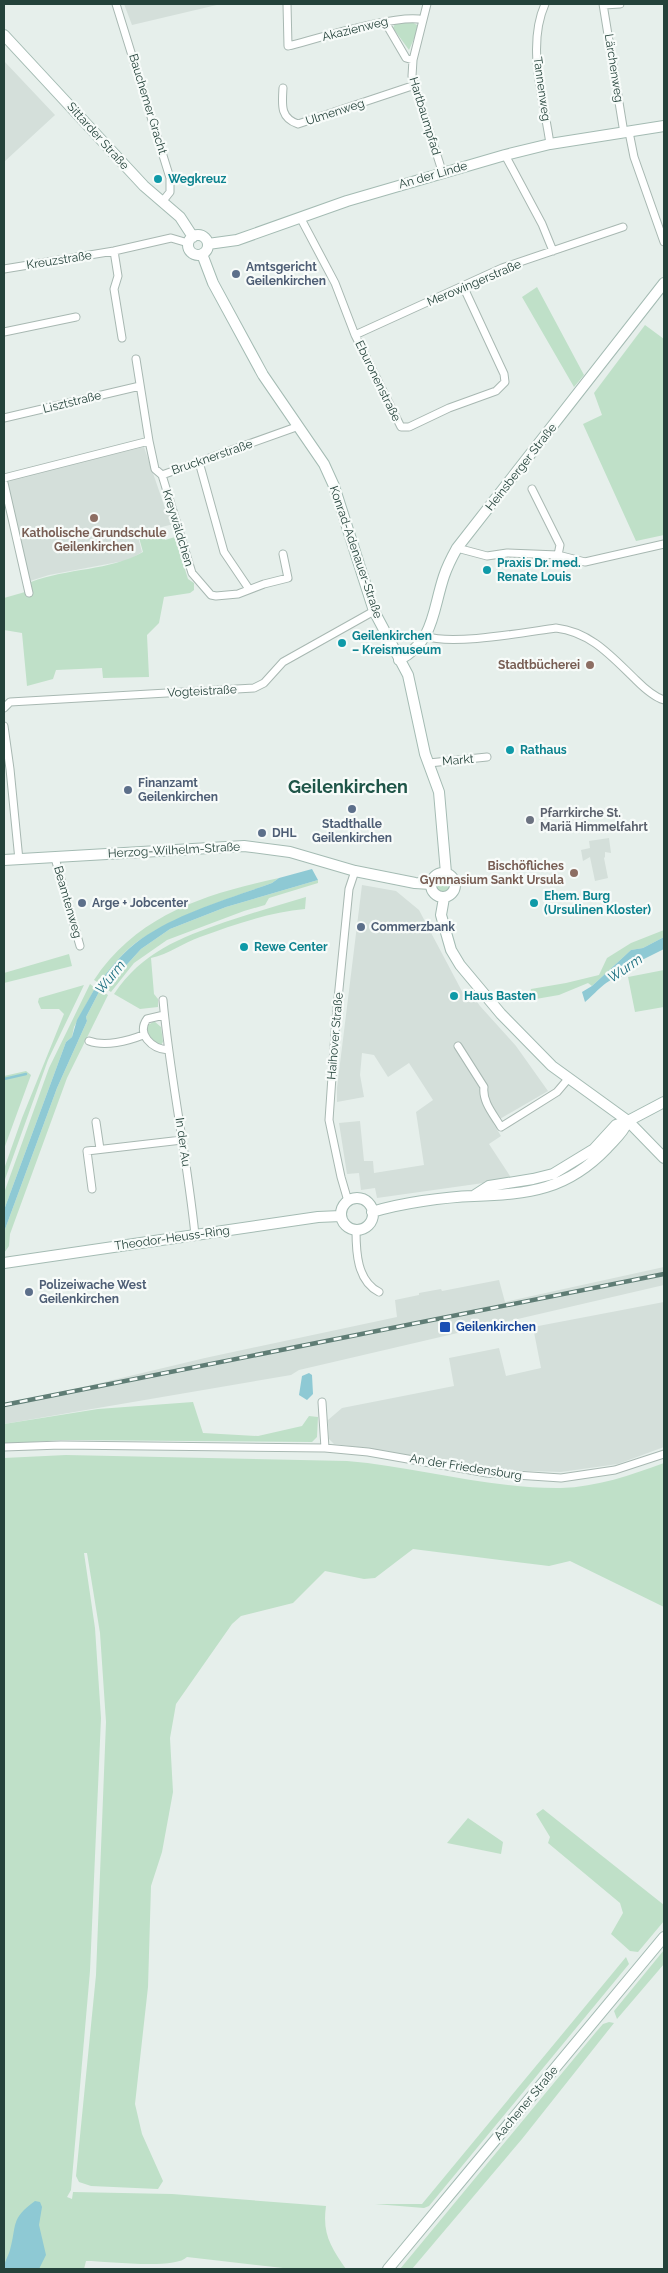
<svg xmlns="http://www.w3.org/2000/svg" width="668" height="2273" font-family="Raleway,sans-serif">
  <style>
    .built { fill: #d4dfda }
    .green { fill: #bfe0c8 }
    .water { fill: #8ec9d4 }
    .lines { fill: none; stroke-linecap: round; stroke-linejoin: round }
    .stream { stroke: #8ec9d4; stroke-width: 2.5 }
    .street-casing { stroke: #a8b8b2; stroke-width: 9 }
    .secondary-casing { stroke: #a4bbb3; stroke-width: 12 }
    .street { stroke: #fff; stroke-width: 7 }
    .secondary { stroke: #fff; stroke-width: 10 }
    .rail-casing { stroke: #5f7d75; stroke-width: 4.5 }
    .rail { stroke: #f7fbf9; stroke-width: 2.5; stroke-dasharray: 8; stroke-linecap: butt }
    .culture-dot { fill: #0f9aa8; stroke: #f7fbf9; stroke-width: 2 }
    .service-dot { fill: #5c6f8a; stroke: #f7fbf9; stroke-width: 2 }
    .education-dot { fill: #8d6e63; stroke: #f7fbf9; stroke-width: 2 }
    .worship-dot { fill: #6b7280; stroke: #f7fbf9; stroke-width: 2 }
    .transit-dot { fill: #1a4fb4; stroke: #f7fbf9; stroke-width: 2 }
    .labels { text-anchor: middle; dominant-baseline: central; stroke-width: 4.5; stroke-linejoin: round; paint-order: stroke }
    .street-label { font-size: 12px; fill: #24423a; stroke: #f7fbf9 }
    .culture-label { font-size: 12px; font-weight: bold; fill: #0d838f; stroke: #f7fbf9; text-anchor: start }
    .service-label { font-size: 12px; font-weight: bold; fill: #4e5e75; stroke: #f7fbf9; text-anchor: start }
    .education-label { font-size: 12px; font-weight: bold; fill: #785e54; stroke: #f7fbf9; text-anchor: end }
    .worship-label { font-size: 12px; font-weight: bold; fill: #5b616d; stroke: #f7fbf9; text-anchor: start }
    .transit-label { font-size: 12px; font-weight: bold; fill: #164399; stroke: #f7fbf9; text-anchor: start }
    .water-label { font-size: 14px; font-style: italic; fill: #1c6f80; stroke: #f7fbf9 }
    .district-label { font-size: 18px; font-weight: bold; fill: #1f5548; stroke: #f7fbf9 }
  </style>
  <rect width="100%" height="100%" fill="#e6efeb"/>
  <!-- built -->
  <path class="built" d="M124,4H221L132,25Z
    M4,61L55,115L4,162Z
    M144,447L166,511L170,510L174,524L137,533L142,552L129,560L49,575L30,581L6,480Z
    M609,838L611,853L605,852V857L604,858L608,878L595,881L590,857L583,861L581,850L590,848L589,841Z
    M362,885L396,891L419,910L465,997L471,993L480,1006L516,1046L548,1091L493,1123L501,1136L489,1144L512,1179L377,1198L375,1188L361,1190L359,1173L347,1174L339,1123L360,1121L364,1161H373L374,1173L424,1165L416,1112L433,1100L409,1063L388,1077L374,1055L362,1053L360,1075L364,1097L337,1102V1088Z
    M664,1267V1285L299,1370L291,1375L4,1424V1406L205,1358L397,1317L395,1300L419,1295V1293L441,1289L442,1291L499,1280L505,1302Z
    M664,1302V1447L618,1464L561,1472L500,1470L366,1448L334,1444L329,1439L328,1420L342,1408L454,1386L449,1358L499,1348L506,1376L541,1368L533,1327Z"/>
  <!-- green -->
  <path class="green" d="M410,21L417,25V32L409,50L393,28L395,24Z
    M537,287L584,375L574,387L522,297Z
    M645,325L664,339V535L636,541L583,424L602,415L594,393Z
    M162,529L165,540L175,537L188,579L194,583V590L190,593L164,597L159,623L147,635L149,677L103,678L102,668L56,670L53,679L27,686L22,633L4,630V598L32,590L31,582C67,568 110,571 143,552L138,534Z
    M279,878L272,883C228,899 181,913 141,939C124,950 111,968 99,983L94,980C138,914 206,894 279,878Z
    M436 886a7 7 0 1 1 14 0a7 7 0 1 1-14 0Z
    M318,880V883L269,898L265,905L244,911L167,940L134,963L111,992L103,987L113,974L121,971L141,949L170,929L226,907Z
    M306,897L305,909C270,912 233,925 200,937C183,943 169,954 151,958L154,994L158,999V1007L140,1009L114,994C142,952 180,938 225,922C252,913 279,905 306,897Z
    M664,930V937L643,948L631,950L592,986L588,983L559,995L530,1000L529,997L531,989L566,983L599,975L607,958L631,943Z
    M69,954L72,966L4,983V973Z
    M664,970V1007L635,1012L628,977Z
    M90,984L95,988L74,1027L72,1037L66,1042L4,1210V1193L49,1068Z
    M84,985L48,1060L4,1182V1169L22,1118L64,1014L59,1009H41L38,1002L39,998Z
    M100,990L108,995L67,1078L10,1234L9,1246L4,1253V1232L57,1088L87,1021L86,1017Z
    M154,1021L161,1027L163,1042L161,1045C153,1041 147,1036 147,1026Z
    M26,1071L31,1075L4,1149V1076Z
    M193,1402L203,1433L258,1436L302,1426L309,1416L318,1417L317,1437L312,1442L62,1440L4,1444V1424L98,1409Z
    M66,1455L347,1461C419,1467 489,1489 561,1488C597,1487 631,1475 664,1463V1607L570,1561L549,1566L413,1549L375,1578L364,1579L325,1571L293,1603L241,1616L232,1624L176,1704L170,1738L173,1792L162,1852L151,1886L148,1987L135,2104L142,2134L163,2181L158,2189L91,2186L79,2182L76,2176L96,1975L106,1722L100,1633L87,1553H84L95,1628L101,1718L90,1971L71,2190L67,2197L72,2199L73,2192L172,2194L326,2206C322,2234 331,2247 346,2269H292L187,2257C175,2270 106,2261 86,2261L84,2269H4V1458Z
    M543,1809L664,1905V1921L638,1952L630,1951L611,1934L623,1913L620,1903L548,1843L550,1837L536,1814Z
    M468,1818L503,1842L501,1854L447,1843Z
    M664,1950V1964L617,2019L614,2011Z
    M626,1957L629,1964L429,2206L424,2208L375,2204H422Z
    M609,2022L614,2023L522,2139L412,2269H400L596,2032L603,2024Z"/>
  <!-- water -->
  <path class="water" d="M312,869L318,880L226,907L170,929L141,949L121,971L113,974L103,987L99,983C111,967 124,951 141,939C180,912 228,899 272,883L279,878Z
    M664,937V949L634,964L621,977C608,977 595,994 585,1002L582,992L592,986L631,950L643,948Z
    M95,988L100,990L86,1017L87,1021L57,1088L4,1232V1210L66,1042L72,1037L77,1020Z
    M309,1373L312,1375L313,1394L307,1400L299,1395L302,1376Z
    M35,2201L40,2202L42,2207L39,2225L46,2255L39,2269H4C4,2262 8,2257 10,2250C17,2225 10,2219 35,2201Z"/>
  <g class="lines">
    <!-- stream -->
    <path class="stream" d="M4,1079L26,1074"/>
    <!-- street casing -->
    <g class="street-casing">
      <path id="street" d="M116,4L170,178V192L162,202
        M287,4L288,46C316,39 400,13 423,20
        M427,4L413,60L412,76L442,171
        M545,4C526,47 544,100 550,144
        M603,4L624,133
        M604,5L620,4
        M385,22L406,58L413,60
        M283,88C282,105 280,118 298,124L415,85
        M629,132L634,157L664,242
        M505,155L542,224L553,251
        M300,217L335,283L355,335L401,427H409L449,408L496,391L505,382L504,374L463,286
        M114,251L118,276L114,289L122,338
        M4,269L114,251L171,238L188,243
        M4,332L76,317
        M355,335L502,268L623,227
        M136,359L149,441
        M4,418L140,386
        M199,462L224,552L249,589
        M162,475L192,573L211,595L216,596L238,594L264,584L288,578L283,554
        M4,478L149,441L155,469L162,475L299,426
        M4,483L29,593
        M457,548L487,556L507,553L558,555L560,545L532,489
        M558,555L585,562L664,544
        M426,636C451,646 526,632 556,628C591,632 612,657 636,680C644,688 654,697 664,700
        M4,708L10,702L254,688L264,683L283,662L374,611
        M4,726L10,769L19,860
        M429,763L487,757
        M55,858L80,946
        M163,1000C170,1078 187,1156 195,1235
        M164,1015L147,1019C136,1034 152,1049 168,1050
        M89,1041C105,1047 128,1041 143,1035
        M458,1046L484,1087C482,1102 494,1115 501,1127L557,1092L568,1079
        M96,1122L100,1149
        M92,1189L87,1151L182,1140
        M348,1201L341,1177L329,1120L336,1019L349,889L355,871
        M356,1230C356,1252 357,1281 379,1292
        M322,1402L325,1448
        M4,1447L61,1445L325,1448L368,1452L487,1473L561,1478L615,1470L664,1454"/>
    </g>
    <!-- secondary casing -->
    <g class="secondary-casing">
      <path id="secondary" d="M4,35L144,186L180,217L193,237
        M188 245a10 10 0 1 1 20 0a10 10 0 1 1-20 0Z
        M208,244L237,240L347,201L505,155L550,144L664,126
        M202,254L213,283L263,375L324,464L334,486L374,611L408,675L425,754L439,792L446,873
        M399,660C435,640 432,612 444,576C447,567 452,557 457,548L664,283
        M4,860L244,846L290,852L355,871L415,883L431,884
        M431 885a12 12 0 1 1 24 0a12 12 0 1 1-24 0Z
        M444,898L441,915L451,950L460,965L501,1014L552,1066L628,1121L664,1158
        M475,1195L489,1186L533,1179L553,1174L594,1149L616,1125L628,1121L664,1102
        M341 1214a16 16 0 1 1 32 0a16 16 0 1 1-32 0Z
        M372,1212C401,1203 444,1197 474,1196C529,1194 567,1190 607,1148C615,1139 623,1133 628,1121
        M4,1263L318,1217L341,1216
        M388,2269L664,1937"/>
    </g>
    <!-- street -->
    <use href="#street" class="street"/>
    <!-- secondary -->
    <use href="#secondary" class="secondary"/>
    <!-- rail casing -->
    <g class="rail-casing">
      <path id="rail" d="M4,1405L664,1274"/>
    </g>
    <!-- rail -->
    <use href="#rail" class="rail"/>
  </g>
  <!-- markers -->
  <g class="culture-dot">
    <circle cx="158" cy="179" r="5"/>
    <circle cx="487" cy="570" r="5"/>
    <circle cx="342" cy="643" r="5"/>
    <circle cx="510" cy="750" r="5"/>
    <circle cx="534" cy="903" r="5"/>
    <circle cx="244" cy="947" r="5"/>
    <circle cx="454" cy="996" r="5"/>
  </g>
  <g class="service-dot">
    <circle cx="236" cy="274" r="5"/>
    <circle cx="128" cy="790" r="5"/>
    <circle cx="352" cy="809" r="5"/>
    <circle cx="262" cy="833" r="5"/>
    <circle cx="82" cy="903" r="5"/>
    <circle cx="361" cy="927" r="5"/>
    <circle cx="29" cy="1292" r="5"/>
  </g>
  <g class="education-dot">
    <circle cx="94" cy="518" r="5"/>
    <circle cx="590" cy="665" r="5"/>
    <circle cx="574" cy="873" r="5"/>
  </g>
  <circle class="worship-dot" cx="530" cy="820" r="5"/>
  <rect class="transit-dot" x="439" y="1321" width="12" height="12" rx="2.5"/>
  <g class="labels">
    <!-- street labels -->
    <g class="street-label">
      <text transform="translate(355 29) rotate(-14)">Akazienweg</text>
      <text transform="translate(614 68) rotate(81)">Lärchenweg</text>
      <text transform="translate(542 89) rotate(82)">Tannenweg</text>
      <text transform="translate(148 104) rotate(73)">Bauchemer Gracht</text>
      <text transform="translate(335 112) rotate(-18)">Ulmenweg</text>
      <text transform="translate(425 116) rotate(73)">Hartbaumpfad</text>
      <text transform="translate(98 136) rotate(48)">Sittarder Straße</text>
      <text transform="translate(433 175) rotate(-16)">An der Linde</text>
      <text transform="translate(59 260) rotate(-9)">Kreuzstraße</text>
      <text transform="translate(474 283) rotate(-23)">Merowingerstraße</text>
      <text transform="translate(378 381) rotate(64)">Eburonenstraße</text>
      <text transform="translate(72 402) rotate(-14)">Lisztstraße</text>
      <text transform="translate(212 457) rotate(-19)">Brucknerstraße</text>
      <text transform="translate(521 467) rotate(-52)">Heinsberger Straße</text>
      <text transform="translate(178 528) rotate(73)">Kreywäldchen</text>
      <text transform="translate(356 552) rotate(71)">Konrad-Adenauer-Straße</text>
      <text transform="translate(202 691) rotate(-3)">Vogteistraße</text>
      <text transform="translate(458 760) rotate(-5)">Markt</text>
      <text transform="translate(174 850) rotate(-3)">Herzog-Wilhelm-Straße</text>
      <text transform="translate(68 902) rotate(74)">Beamtenweg</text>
      <text transform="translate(335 1036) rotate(-85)">Haihover Straße</text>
      <text transform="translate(183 1142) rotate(82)">In der Au</text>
      <text transform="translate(172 1238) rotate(-8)">Theodor-Heuss-Ring</text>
      <text transform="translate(466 1467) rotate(9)">An der Friedensburg</text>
      <text transform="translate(526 2103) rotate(-50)">Aachener Straße</text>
    </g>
    <!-- culture labels -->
    <g class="culture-label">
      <text x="168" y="179">Wegkreuz</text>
      <text x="497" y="563">Praxis Dr. med.<tspan x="497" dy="14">Renate Louis</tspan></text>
      <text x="352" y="636">Geilenkirchen<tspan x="352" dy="14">– Kreismuseum</tspan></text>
      <text x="520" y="750">Rathaus</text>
      <text x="544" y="896">Ehem. Burg<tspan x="544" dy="14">(Ursulinen Kloster)</tspan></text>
      <text x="254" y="947">Rewe Center</text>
      <text x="464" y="996">Haus Basten</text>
    </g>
    <!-- service labels -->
    <g class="service-label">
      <text x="246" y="267">Amtsgericht<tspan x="246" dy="14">Geilenkirchen</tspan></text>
      <text x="138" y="783">Finanzamt<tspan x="138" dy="14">Geilenkirchen</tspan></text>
      <text x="352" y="824" text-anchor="middle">Stadthalle<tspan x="352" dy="14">Geilenkirchen</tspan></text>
      <text x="272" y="833">DHL</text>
      <text x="92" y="903">Arge + Jobcenter</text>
      <text x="371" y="927">Commerzbank</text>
      <text x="39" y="1285">Polizeiwache West<tspan x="39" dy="14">Geilenkirchen</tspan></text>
    </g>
    <!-- education labels -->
    <g class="education-label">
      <text x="94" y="533" text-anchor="middle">Katholische Grundschule<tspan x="94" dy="14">Geilenkirchen</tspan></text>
      <text x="580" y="665">Stadtbücherei</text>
      <text x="564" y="866">Bischöfliches<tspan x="564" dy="14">Gymnasium Sankt Ursula</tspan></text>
    </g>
    <!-- worship labels -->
    <g class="worship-label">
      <text x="540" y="813">Pfarrkirche St.<tspan x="540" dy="14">Mariä Himmelfahrt</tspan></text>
    </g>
    <!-- transit labels -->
    <g class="transit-label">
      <text x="456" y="1327">Geilenkirchen</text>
    </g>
    <!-- water labels -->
    <g class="water-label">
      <text transform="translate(625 968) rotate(-34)">Wurm</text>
      <text transform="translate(110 977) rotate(-51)">Wurm</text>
    </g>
    <!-- district labels -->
    <g class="district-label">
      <text x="348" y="786">Geilenkirchen</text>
    </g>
  </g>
  <!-- border -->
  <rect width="668" height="2273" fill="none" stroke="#24423a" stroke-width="10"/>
</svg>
